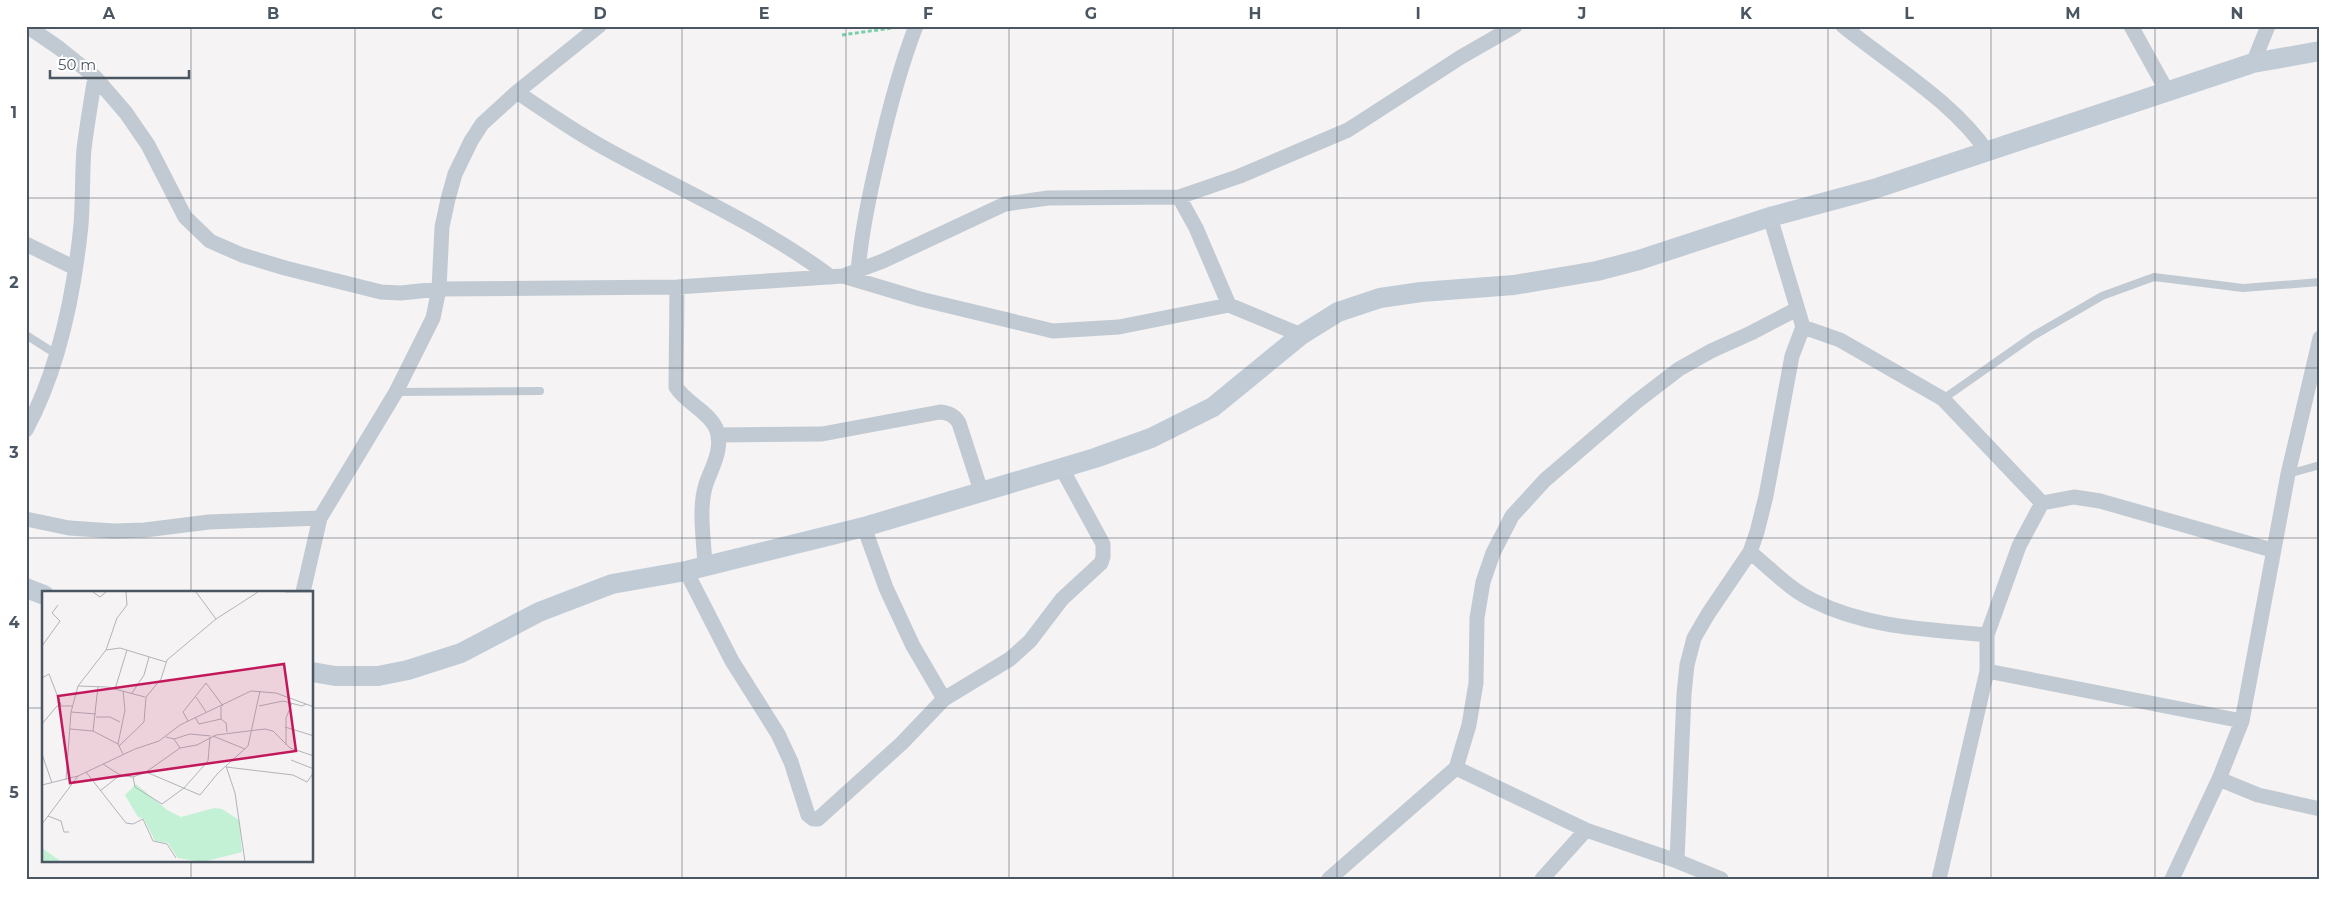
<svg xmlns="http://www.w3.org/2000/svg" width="2346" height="905" font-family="Montserrat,sans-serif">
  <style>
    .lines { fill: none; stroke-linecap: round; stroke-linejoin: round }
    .path { stroke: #7ad0a6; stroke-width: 3; stroke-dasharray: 4 2.5; stroke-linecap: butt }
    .lane { stroke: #c1cad2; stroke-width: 8 }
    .street { stroke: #c1cad2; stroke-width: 15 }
    .secondary { stroke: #c1cbd6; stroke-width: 20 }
    .grid { fill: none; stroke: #4a5661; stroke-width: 1; stroke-opacity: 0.55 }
    .inset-road { fill: none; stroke: #b1b4b9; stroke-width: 1 }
    .view { fill: #c2185b; fill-opacity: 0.15; stroke: #c2185b; stroke-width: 2.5 }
    .inset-edge { fill: none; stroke: #4a5661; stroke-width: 2.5 }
    .neatline { fill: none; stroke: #4a5661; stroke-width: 2 }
    .grid-label { font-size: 16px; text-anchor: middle; font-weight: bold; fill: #4a5661 }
  </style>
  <rect width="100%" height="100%" fill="#f5f3f3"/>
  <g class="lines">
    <!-- path -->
    <path class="path" d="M842,35L899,27"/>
    <!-- lane -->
    <path class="lane" d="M26,335L56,354
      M396,392L540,391
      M1943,399L2033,336L2102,296L2154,277L2243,288L2320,282
      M2288,474L2320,465"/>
    <!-- street -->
    <path class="street" d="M27,26L59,48L95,77L126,113L148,145L185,217L210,241L242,255L285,268L381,292L401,293L439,289L677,287L843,276L883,261L1005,204L1048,198L1179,197L1196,228L1229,305
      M1843,26C1891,65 1954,102 1988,153
      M2131,26L2168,93
      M2253,63L2268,26
      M517,92C548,113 578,134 610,151C685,192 763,226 831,277
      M1179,197L1240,176L1348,130L1461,57L1515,26
      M26,244L75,268
      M858,272C861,233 869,196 878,158C888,113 899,70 916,26
      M843,276L920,299L1053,331L1119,327L1229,305L1301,335
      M677,287L676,387C686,403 708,411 716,428C724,448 712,467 706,484C698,509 704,540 705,566
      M1803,327L1840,340L1943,399L2042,503
      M26,430C59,369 74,294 81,225C83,200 82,174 84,149C87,125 91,101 95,77
      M718,435L822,434L940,412C949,413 954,415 959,423L982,494
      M2042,503L2074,497L2100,501L2272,550
      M26,519L69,528L114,531L145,530L209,522L320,518
      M864,527L886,588L913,646L944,699
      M1750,552C1771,569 1790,590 1814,601C1868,628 1928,629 1987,635
      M686,571L732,661L778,734L791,762L808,815L813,819H818L902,743L944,699L1010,659L1030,641L1062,599L1101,563L1103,557V544L1061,467
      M303,592L320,518L396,392L433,318L439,289L442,227L448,199L455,174L471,141L482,124L517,92L599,26
      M1987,671L2242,721
      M1456,768L1586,830L1677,861L1721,879
      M2219,779L2258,795L2320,809
      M1677,861L1684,694L1687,665L1694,638L1708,614L1750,552L1757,532L1766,496L1792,356L1803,327L1770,217
      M1329,879L1456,768L1469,725L1476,683L1477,618L1483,582L1493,553L1512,516L1545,480L1636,402L1679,369L1711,351L1751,333L1797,309
      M1542,879L1586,830
      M1939,879L1987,671V635L2019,546L2042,503
      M2172,879L2219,779L2242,721L2288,474L2320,338"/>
    <!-- secondary -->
    <path class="secondary" d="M26,588L44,595
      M312,672L335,676H378L408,670L461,653L539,612L612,584L686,571L864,527L1095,458L1151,438L1213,407L1301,335L1338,312L1380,298L1421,292L1514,285L1597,271L1639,260L1770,217L1874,189L2253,63L2320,51"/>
  </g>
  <!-- grid -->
  <path class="grid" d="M191,26V592M355,26V879M518,26V879M682,26V879M846,26V879M1009,26V879M1173,26V879M1337,26V879M1500,26V879M1664,26V879M1828,26V879M1991,26V879M2155,26V879M26,198H2320M26,368H2320M26,538H2320M26,708H44M312,708H2320M191,861V879"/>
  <!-- overview -->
  <g transform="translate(42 591)">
    <rect width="271" height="271" fill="#f5f3f3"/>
    <path d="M94,193L125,219L139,226L172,217L180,218L197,229L200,261L161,271L136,267L126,252L113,250L102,228L96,226L83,204ZM0,257L17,269L18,271H0Z" fill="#c3f1d5"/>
    <path class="inset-road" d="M51,1L58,6L64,1M154,1L174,28M243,1H270M0,55L18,30L10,22L16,14M64,59L78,57L124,71M0,87L7,83L19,114M36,95L65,96L103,106M73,98L85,59M90,102L102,84L107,66M154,106L164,121M179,115V128L184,132L185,141M217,115L241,110L260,115L264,113M29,121L54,123M54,126H68L78,131M153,126L157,133L179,128M146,130L141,121L164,92L181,115M0,133L15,115H30M243,136L272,145M28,138L51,140L76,153M51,140L56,95M171,145L203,158M124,146L132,148L148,143L169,145M132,148L138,157L155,154L174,144L223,138L231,140L248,157L272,165M244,154V127L250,112M77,155L102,131L104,106L119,88L125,69L174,28L216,1M0,163L10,192M81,163L76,153L83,119L81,100M249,169L272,178M61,173L78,184L91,186L104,181L138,157M184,175L193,202L203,271M184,176L251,184L265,191L272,181M44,181L84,232L91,233L101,228L111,250L125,253L134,267M104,181L158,204L176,182L206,155L218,100M91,186L93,196L120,213L142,197L166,170L168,146M24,189L29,121L36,95L64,59L75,27L85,14L84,1M0,194L36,185L93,158L117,150L138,134L209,100L234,102L272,116M58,200L78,184M6,225L19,230L22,241H27M0,233L36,185"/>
    <path class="view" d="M242,73L254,160L28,192L16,105Z"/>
    <rect width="271" height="271" class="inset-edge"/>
  </g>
  <!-- border -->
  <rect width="2346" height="905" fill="none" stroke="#ffffff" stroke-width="55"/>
  <!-- scale -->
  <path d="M50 70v8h139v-8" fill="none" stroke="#4a5661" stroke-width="2.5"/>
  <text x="58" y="70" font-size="15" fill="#4a5661" stroke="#ffffff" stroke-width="4" paint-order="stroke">50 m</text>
  <rect x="28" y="28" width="2290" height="850" class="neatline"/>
  <g class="grid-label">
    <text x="109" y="19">A</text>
    <text x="273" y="19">B</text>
    <text x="437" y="19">C</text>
    <text x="600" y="19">D</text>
    <text x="764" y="19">E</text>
    <text x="928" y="19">F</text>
    <text x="1091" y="19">G</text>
    <text x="1255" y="19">H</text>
    <text x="1418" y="19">I</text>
    <text x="1582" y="19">J</text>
    <text x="1746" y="19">K</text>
    <text x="1909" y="19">L</text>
    <text x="2073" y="19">M</text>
    <text x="2237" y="19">N</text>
    <text x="14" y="118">1</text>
    <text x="14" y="288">2</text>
    <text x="14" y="458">3</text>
    <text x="14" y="628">4</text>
    <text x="14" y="798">5</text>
  </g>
</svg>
